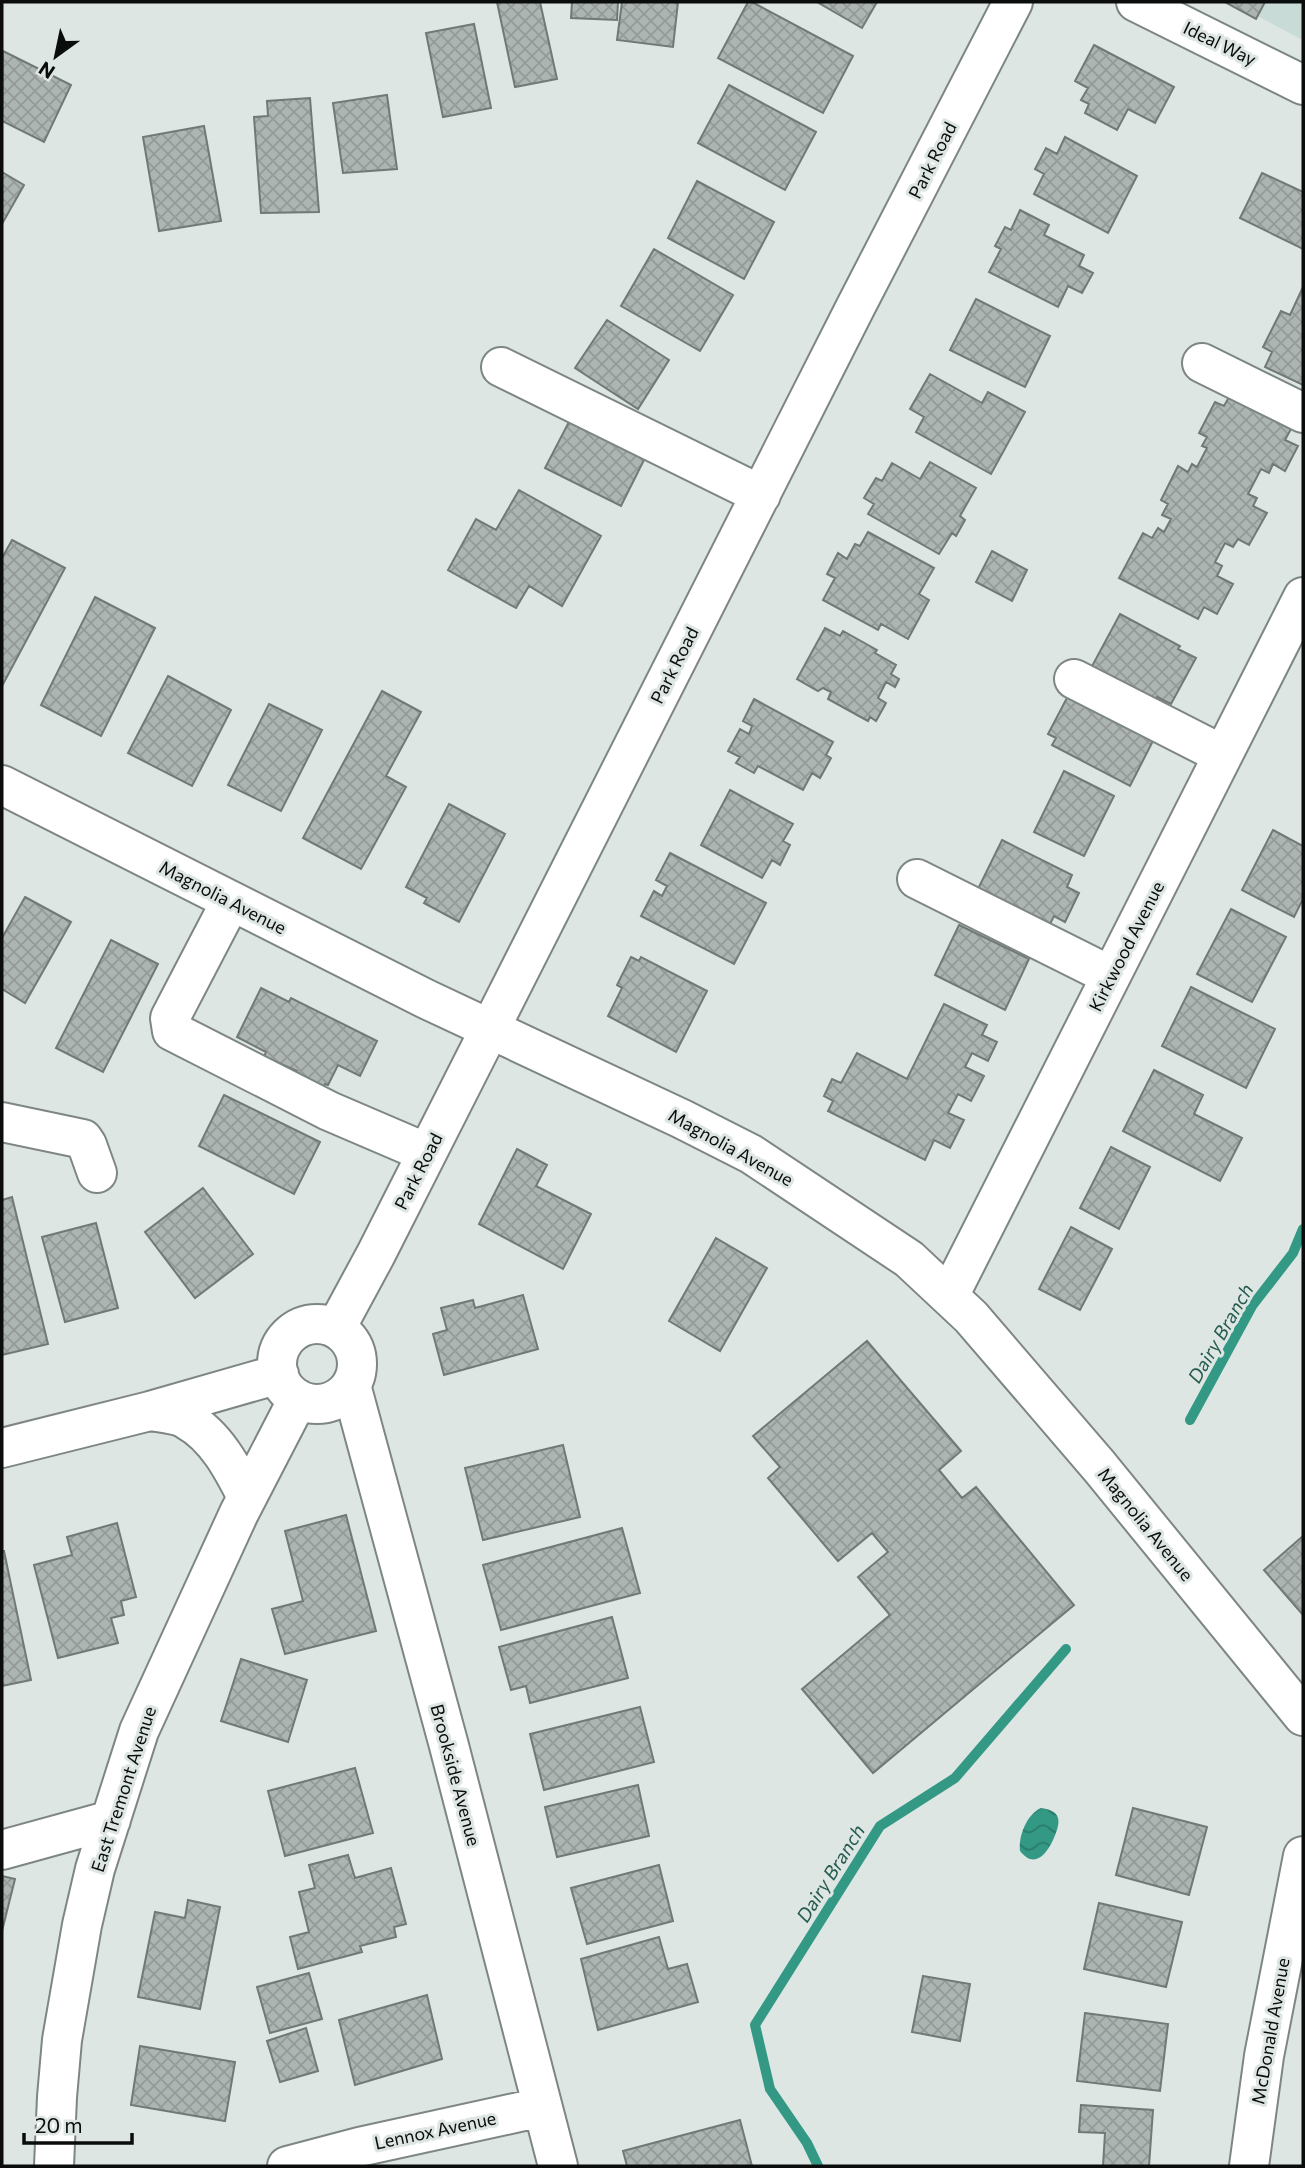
<svg xmlns="http://www.w3.org/2000/svg" width="1305" height="2168" font-family="Commissioner,sans-serif">
  <style>
    .built { fill: #c9dbd6 }
    .water { fill: url(#water-waves) }
    .lines { fill: none; stroke-linecap: round; stroke-linejoin: round }
    .stream { stroke: #339984; stroke-width: 10 }
    .building { fill: url(#building-cross-hatch); stroke: #717977; stroke-width: 2 }
    .minor-casing { stroke: #7e8684; stroke-width: 42 }
    .minor { stroke: #fff; stroke-width: 38 }
    .labels { text-anchor: middle; dominant-baseline: central; stroke-width: 6; stroke-linejoin: round; paint-order: stroke }
    .street-label { font-size: 18px; fill: #0a0d0c; stroke: #dde6e3 }
    .water-label { font-size: 19px; font-style: italic; fill: #255b4f; stroke: #dde6e3 }
  </style>
  <defs>
    <pattern id="water-waves" width="16" height="10" patternUnits="userSpaceOnUse" patternTransform="scale(1.75)"><rect width="16" height="10" fill="#339984"/><path d="M0 5q4-4 8 0t8 0" fill="none" stroke="#297b6a"/></pattern>
    <pattern id="building-cross-hatch" width="8" height="8" patternUnits="userSpaceOnUse" patternTransform="scale(1.75)"><rect width="8" height="8" fill="#acb5b2"/><path d="M0 0l8 8M0 8l8-8" fill="none" stroke="#939a98"/></pattern>
  </defs>
  <rect width="100%" height="100%" fill="#dde6e3"/>
  <!-- built -->
  <path class="built" d="M1230,2H1303V40Z"/>
  <!-- water -->
  <path class="water" d="M1041,1808C1064,1811 1060,1824 1053,1840C1046,1855 1034,1869 1020,1851C1018,1836 1027,1814 1041,1808Z"/>
  <g class="lines">
    <!-- stream -->
    <path class="stream" d="M1190,1420L1252,1306L1293,1253L1303,1229
      M818,2166L807,2143L770,2089L755,2025L880,1826L955,1778L1066,1649"/>
  </g>
  <!-- building -->
  <path class="building" d="M497,2H540L557,79L515,87Z
    M572,2H618L617,20L571,18Z
    M622,2H678L673,47L617,40Z
    M748,2H752L853,56L823,113L718,58Z
    M817,2H877L862,28Z
    M1225,2H1265L1256,19Z
    M474,24L491,108L443,117L426,33Z
    M1094,45L1174,87L1155,123L1128,109L1117,130L1085,113L1089,104L1081,100L1088,88L1075,81Z
    M3,51L71,85L44,142L2,121Z
    M729,85L816,132L785,190L698,143Z
    M387,95L397,169L343,173L333,103Z
    M310,98L319,212L261,213L254,117L268,116L267,101Z
    M204,126L221,221L159,231L143,137Z
    M1065,137L1137,176L1108,233L1034,194L1044,174L1035,169L1046,148L1057,154Z
    M2,172L24,185L2,224Z
    M1262,173L1303,192V249L1240,218Z
    M697,181L774,222L744,279L668,238Z
    M1020,210L1049,225L1044,235L1084,255L1079,266L1093,273L1082,293L1068,286L1058,307L989,272L1001,249L995,246L1005,227L1011,230Z
    M654,249L733,295L700,351L621,306Z
    M1303,287V385L1265,367L1272,352L1263,347L1281,311L1290,315Z
    M976,299L1050,336L1025,387L950,350Z
    M607,320L669,360L638,409L575,368Z
    M930,374L982,403L988,392L1025,412L991,474L916,432L924,417L910,409Z
    M1229,397L1291,429L1285,440L1298,446L1285,471L1273,464L1269,473L1261,469L1248,494L1257,498L1253,506L1267,513L1249,545L1238,539L1233,547L1225,543L1215,562L1222,566L1217,576L1233,584L1217,614L1204,607L1198,619L1119,578L1143,533L1152,538L1158,528L1164,532L1171,519L1162,515L1168,504L1161,500L1178,466L1188,472L1192,464L1197,467L1207,448L1202,446L1207,437L1199,433L1215,402L1224,406Z
    M572,416L647,454L621,506L545,468Z
    M930,462L976,488L960,516L965,520L956,536L952,533L939,554L868,514L874,504L864,498L876,478L882,481L892,463L920,479Z
    M519,490L601,536L562,606L529,586L516,608L448,570L476,519L496,530Z
    M868,532L934,568L919,594L929,600L908,639L881,624L878,630L823,600L835,578L827,574L838,553L847,559L855,544L860,546Z
    M12,540L65,568L2,686V558Z
    M992,551L1027,570L1012,601L976,582Z
    M95,597L155,628L101,736L41,705Z
    M1120,614L1180,646L1178,649L1196,658L1171,704L1157,697L1154,701L1091,668Z
    M825,628L840,636L843,631L877,650L875,653L896,665L891,674L899,679L895,687L886,682L878,698L886,703L876,721L870,717L868,721L828,699L831,692L823,688L818,691L797,679Z
    M168,676L231,710L192,786L128,753Z
    M382,691L421,712L386,776L406,787L361,869L303,838Z
    M1069,694L1157,733L1130,786L1052,745L1056,738L1048,734Z
    M754,699L833,742L826,755L831,758L820,778L812,773L803,790L758,766L754,773L736,763L740,757L728,751L740,729L749,734L752,726L743,721Z
    M269,704L322,730L281,811L228,785Z
    M1064,771L1114,796L1084,856L1034,832Z
    M730,790L793,824L783,841L790,845L780,865L772,860L762,878L701,845Z
    M449,804L505,834L459,922L424,903L427,898L406,887Z
    M1273,830L1303,846V899L1294,917L1242,890Z
    M1002,840L1072,875L1067,887L1079,893L1065,922L1054,916L1047,930L975,895Z
    M670,853L766,903L734,964L641,916L654,891L662,896L667,886L656,880Z
    M25,897L71,922L25,1003L2,989V938Z
    M1231,909L1286,937L1252,1002L1197,974Z
    M959,925L1029,959L1005,1010L935,975Z
    M111,940L158,964L103,1072L56,1048Z
    M631,957L639,961L641,957L707,991L676,1052L608,1016L622,988L617,985Z
    M1191,987L1275,1029L1246,1088L1162,1046Z
    M261,988L289,1002L291,998L377,1041L360,1076L338,1065L328,1085L325,1084L318,1098L290,1084L297,1071L277,1062L274,1067L262,1061L266,1052L237,1037Z
    M944,1004L987,1025L982,1035L997,1042L988,1061L972,1053L965,1067L984,1076L971,1101L958,1094L948,1113L964,1120L950,1148L934,1140L925,1160L828,1111L833,1101L824,1096L832,1079L841,1083L857,1053L907,1079Z
    M1154,1070L1203,1095L1194,1114L1242,1138L1220,1181L1123,1131Z
    M224,1095L320,1142L294,1194L199,1146Z
    M1111,1147L1150,1167L1119,1229L1080,1208Z
    M517,1149L547,1165L536,1186L591,1214L563,1269L479,1224Z
    M203,1188L253,1254L195,1298L145,1232Z
    M12,1197L48,1344L2,1355V1200Z
    M96,1223L118,1308L65,1322L42,1237Z
    M1071,1227L1112,1249L1080,1310L1039,1289Z
    M716,1238L767,1268L720,1351L669,1321Z
    M523,1295L538,1349L444,1375L433,1334L447,1330L441,1308L473,1300L475,1308Z
    M867,1341L961,1451L939,1470L962,1498L976,1487L1074,1605L873,1773L802,1689L890,1615L858,1577L888,1552L872,1533L838,1561L768,1478L780,1467L753,1436Z
    M563,1445L580,1517L483,1540L465,1468Z
    M346,1515L376,1631L285,1654L272,1609L303,1601L285,1531Z
    M117,1523L136,1597L121,1601L124,1615L111,1618L118,1643L58,1658L34,1565L72,1555L67,1537Z
    M622,1528L640,1593L501,1630L483,1565Z
    M1303,1536V1615L1264,1570Z
    M2,1551H4L31,1680L2,1686Z
    M612,1617L628,1678L530,1703L526,1686L511,1690L499,1647Z
    M241,1659L307,1680L288,1742L221,1721Z
    M640,1707L654,1762L544,1790L530,1734Z
    M355,1768L373,1833L285,1856L268,1791Z
    M638,1785L649,1836L557,1857L545,1807Z
    M1133,1808L1207,1827L1189,1895L1116,1875Z
    M348,1855L355,1878L391,1868L406,1924L394,1927L396,1937L360,1946L362,1952L298,1969L290,1937L309,1932L299,1892L315,1888L309,1865Z
    M659,1865L673,1921L587,1944L571,1888Z
    M2,1876L15,1879L2,1931Z
    M188,1900L220,1907L200,2009L138,1997L155,1912L185,1918Z
    M1099,1903L1182,1922L1166,1987L1084,1969Z
    M659,1937L668,1969L687,1964L698,2002L598,2030L581,1959Z
    M309,1973L322,2019L270,2033L257,1987Z
    M923,1976L970,1984L960,2041L912,2032Z
    M427,1995L442,2059L355,2085L339,2020Z
    M1085,2013L1168,2024L1160,2091L1077,2081Z
    M306,2028L318,2071L280,2082L267,2041Z
    M140,2046L235,2062L225,2121L131,2105Z
    M1081,2105L1153,2110L1149,2166H1103L1105,2133L1079,2132Z
    M740,2120L752,2166H627L623,2151Z"/>
  <g class="lines">
    <!-- minor casing -->
    <g class="minor-casing">
      <path id="minor" d="M1136,2L1303,85
        M1202,363L1303,413
        M501,367L761,495
        M1074,679L1223,755
        M2,785L426,999L682,1119L751,1154L909,1259L971,1317L1099,1466L1303,1716
        M917,879L1111,976
        M231,901L170,1018L172,1031L329,1111L427,1153
        M2,1122L83,1139L87,1145L97,1173
        M949,1296L1303,597
        M277 1364a40 40 0 1 1 80 0a40 40 0 1 1-80 0Z
        M336,1328L376,1254L856,306L1013,2
        M351,1385L448,1742L558,2166
        M150,1411C161,1413 178,1414 187,1420C216,1436 233,1469 247,1497
        M2,1448L150,1411L279,1374
        M2,1850L111,1820
        M54,2166L57,2097L62,2040L82,1925L95,1869L139,1731L239,1513L298,1399
        M287,2166L359,2147L542,2107
        M1249,2166L1264,2056L1303,1856"/>
    </g>
    <!-- minor -->
    <use href="#minor" class="minor"/>
  </g>
  <g class="labels">
    <!-- street labels -->
    <g class="street-label">
      <text transform="translate(1220 43) rotate(26)">Ideal Way</text>
      <text transform="translate(932 160) rotate(-63)">Park Road</text>
      <text transform="translate(674 665) rotate(-63)">Park Road</text>
      <text transform="translate(223 897) rotate(27)">Magnolia Avenue</text>
      <text transform="translate(1126 946) rotate(-63)">Kirkwood Avenue</text>
      <text transform="translate(731 1147) rotate(29)">Magnolia Avenue</text>
      <text transform="translate(418 1171) rotate(-63)">Park Road</text>
      <text transform="translate(1146 1524) rotate(51)">Magnolia Avenue</text>
      <text transform="translate(456 1775) rotate(75)">Brookside Avenue</text>
      <text transform="translate(123 1789) rotate(-72)">East Tremont Avenue</text>
      <text transform="translate(1270 2031) rotate(-80)">McDonald Avenue</text>
      <text transform="translate(435 2130) rotate(-12)">Lennox Avenue</text>
    </g>
    <!-- water labels -->
    <g class="water-label">
      <text transform="translate(1220 1333) rotate(-60)">Dairy Branch</text>
      <text transform="translate(830 1873) rotate(-58)">Dairy Branch</text>
    </g>
  </g>
  <!-- border -->
  <rect width="1305" height="2168" fill="none" stroke="#0a0d0c" stroke-width="7"/>
  <!-- north arrow -->
  <g transform="translate(56 56) rotate(213)" stroke="#dde6e3" stroke-width="5" paint-order="stroke">
  <path d="M0-5L12 26L0 18L-12 26Z" fill="#0a0d0c"/>
  <text y="-10" font-size="19" font-weight="bold" text-anchor="middle" fill="#0a0d0c">N</text>
  </g>
  <!-- scale -->
  <path d="M24 2133v10h108v-10" fill="none" stroke="#0a0d0c" stroke-width="3.5"/>
  <text x="35" y="2133" font-size="21" fill="#0a0d0c" stroke="#dde6e3" stroke-width="5" paint-order="stroke">20 m</text>
</svg>
